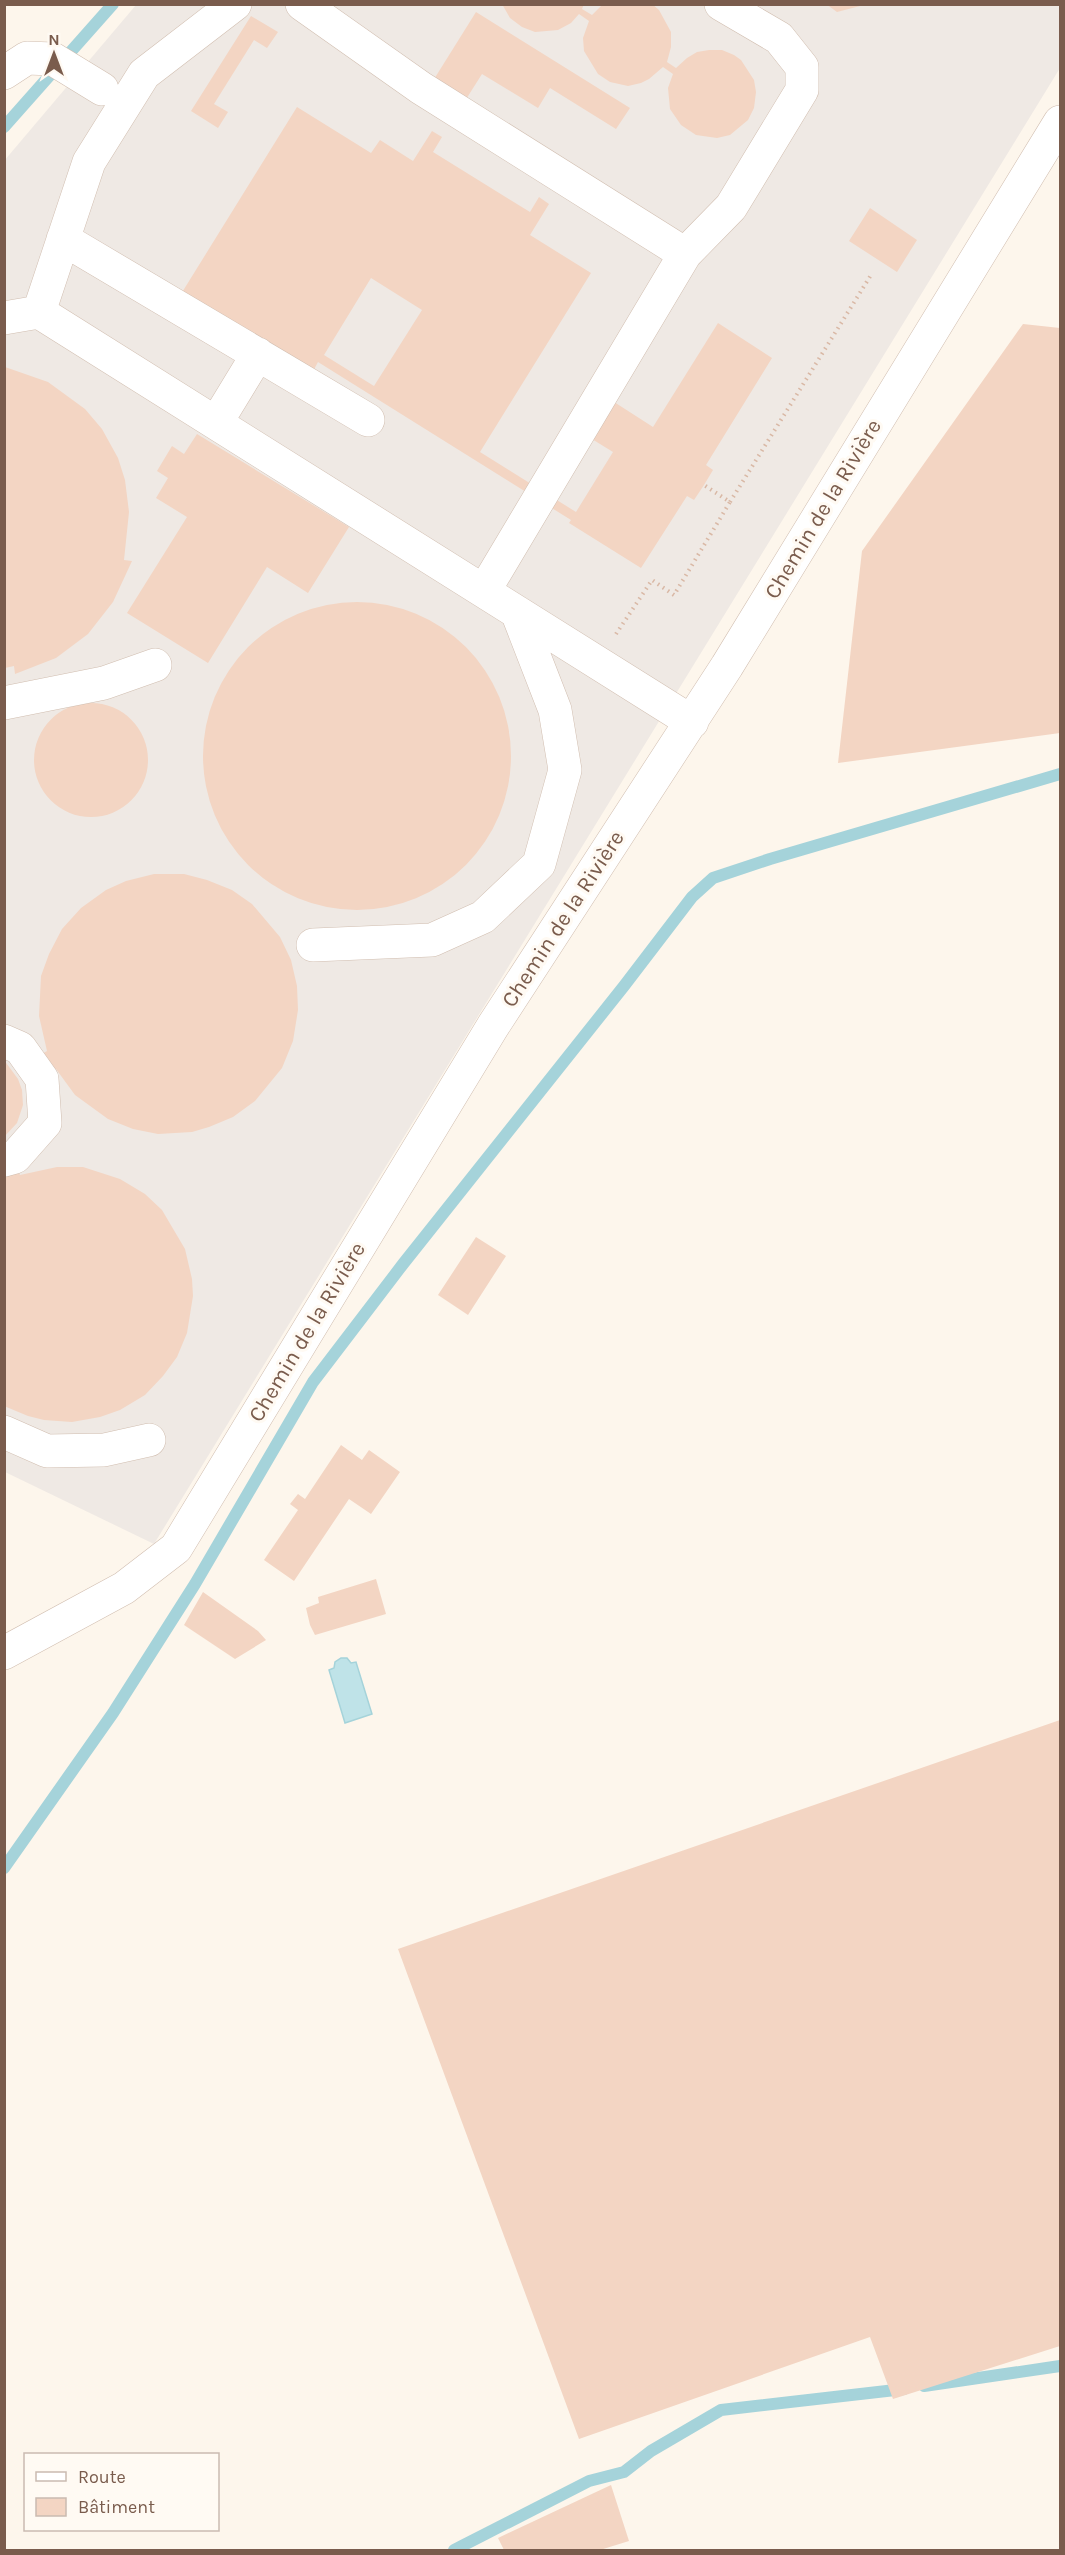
<svg xmlns="http://www.w3.org/2000/svg" width="1065" height="2555" font-family="Karla,sans-serif">
  <style>
    .industrial { fill: #efe9e4 }
    .water { fill: #bfe3e8; stroke: #a5d3da; stroke-width: 1.5 }
    .lines { fill: none; stroke-linecap: round; stroke-linejoin: round }
    .stream { stroke: #a5d3da; stroke-width: 12 }
    .building { fill: #f3d5c3; fill-rule: evenodd }
    .minor-casing { stroke: #d1beb0; stroke-width: 34 }
    .path { stroke: #d9b8a5; stroke-width: 4; stroke-dasharray: 1.5 4.5; stroke-linecap: butt }
    .minor { stroke: #fff; stroke-width: 33 }
    .labels { text-anchor: middle; dominant-baseline: central; stroke-width: 6; stroke-linejoin: round; paint-order: stroke }
    .street-label { font-size: 22px; fill: #7a5c4d; stroke: #fffaf3 }
  </style>
  <rect width="100%" height="100%" fill="#fdf6ec"/>
  <!-- industrial -->
  <path class="industrial" d="M136,5H1060V68L154,1544L5,1472L4,161Z"/>
  <!-- water -->
  <path class="water" d="M341,1658H347L351,1663L356,1662L372,1714L345,1723L329,1670L334,1668L335,1662Z"/>
  <g class="lines">
    <!-- stream -->
    <path class="stream" d="M4,127L113,4
      M4,1868L113,1713L195,1584L313,1382L403,1264L624,986L692,897L713,878L770,859L1060,774
      M924,2386L1060,2366
      M454,2550L589,2481L624,2472L651,2451L721,2410L904,2389"/>
  </g>
  <!-- building -->
  <path class="building" d="M502,4H584L582,9L592,15L603,4H652L659,10L671,32V47L667,62L676,68L687,58L697,52L709,50H722L734,55L741,60L754,80L756,92L754,108L748,120L730,135L717,138L696,135L681,125L670,109L668,88L673,74L663,67L649,79L641,83L628,86L610,82L598,74L584,51L583,38L589,21L579,14L571,23L558,30L535,32L522,27L510,18Z
    M826,4H864V5L837,12Z
    M476,12L630,108L616,129L550,88L538,108L482,74L463,104L431,84Z
    M251,16L278,32L267,48L254,40L214,104L228,112L218,128L191,111Z
    M297,107L371,153L380,140L413,161L432,131L442,137L433,152L530,212L539,197L549,204L530,235L591,273L480,452L576,512L613,452L587,436L611,400L653,427L718,323L772,358L706,465L713,470L704,485L694,500L687,496L641,568L569,523L571,520L318,362L311,375L181,294ZM371,278L422,310L374,386L324,355Z
    M870,208L917,240L897,272L849,241Z
    M1023,324L1060,328V733L838,763L862,551Z
    M5,367L48,382L85,409L102,429L118,458L125,480L129,512L124,560L132,561L113,602L88,634L56,658L15,674L14,666L5,668Z
    M197,434L349,527L308,593L267,567L208,663L127,613L187,517L156,498L168,478L157,471L172,446L184,454Z
    M203 756a154 154 0 1 1 308 0a154 154 0 1 1-308 0Z
    M34 760a57 57 0 1 1 114 0a57 57 0 1 1-114 0Z
    M154,874H184L207,880L232,890L252,904L280,937L291,960L297,986L298,1010L293,1041L282,1068L255,1101L233,1117L209,1127L192,1132L158,1134L133,1129L108,1119L75,1095L56,1069L48,1073L40,1055L47,1051L39,1016L41,976L49,954L62,929L81,908L106,890L126,881Z
    M4,1060L18,1079L22,1090L23,1105L17,1123L4,1137Z
    M16,1167L20,1175L57,1167H83L120,1179L145,1194L162,1210L185,1249L192,1279L193,1296L187,1333L177,1357L163,1376L145,1395L120,1410L100,1417L72,1422L44,1420L28,1416L4,1406V1173Z
    M476,1237L506,1256L468,1315L438,1295Z
    M341,1445L362,1460L369,1450L400,1472L371,1514L349,1499L294,1581L264,1560L298,1510L290,1504L298,1494L305,1499Z
    M376,1579L386,1614L315,1635L310,1625L306,1608L319,1603L318,1597Z
    M203,1592L258,1631L266,1640L235,1659L184,1625Z
    M1060,1720V2346L893,2399L870,2337L579,2439L398,1949Z
    M611,2485L629,2541L600,2550H504L498,2538Z"/>
  <g class="lines">
    <!-- minor casing -->
    <g class="minor-casing">
      <path id="minor" d="M302,4L421,88L685,254
        M4,73L27,58L53,59L102,89
        M63,239L368,420
        M39,312L89,162L144,74L235,4
        M4,318L39,312L692,722
        M216,423L258,354
        M484,591L685,254L731,207L802,90V67L779,38L721,4
        M4,703L104,683L155,665
        M313,945L432,940L483,917L539,864L565,770L555,710L517,612
        M4,1041L20,1048L42,1079L45,1123L15,1157L4,1160
        M4,1432L47,1451L104,1450L149,1440
        M4,1653L124,1588L176,1548L493,1026L727,666L1060,122"/>
    </g>
    <!-- path -->
    <path class="path" d="M730,502L871,275
      M616,634L652,580L674,595L730,502L704,485"/>
    <!-- minor -->
    <use href="#minor" class="minor"/>
  </g>
  <g class="labels">
    <!-- street labels -->
    <g class="street-label">
      <text transform="translate(823 509) rotate(-59)">Chemin de la Rivière</text>
      <text transform="translate(563 919) rotate(-57)">Chemin de la Rivière</text>
      <text transform="translate(307 1332) rotate(-59)">Chemin de la Rivière</text>
    </g>
  </g>
  <!-- border -->
  <rect width="1065" height="2555" fill="none" stroke="#7a5c4d" stroke-width="12"/>
  <!-- legend -->
  <rect x="24" y="2453" width="195" height="78" fill="#fffaf3" stroke="#cabbb1" stroke-width="1.5"/>
  <rect x="36" y="2472" width="30" height="9" fill="#ffffff" stroke="#cabbb1" stroke-width="1.5"/>
  <text x="78" y="2483" font-size="18" fill="#7a5c4d">Route</text>
  <rect x="36" y="2498" width="30" height="18" fill="#f3d5c3" stroke="#cabbb1" stroke-width="1.5"/>
  <text x="78" y="2513" font-size="18" fill="#7a5c4d">Bâtiment</text>
  <!-- north arrow -->
  <g transform="translate(54 54)" stroke="#fffaf3" stroke-width="4.5" paint-order="stroke">
  <path d="M0-4.5L10 22L0 15L-10 22Z" fill="#7a5c4d"/>
  <text y="-9" font-size="16" font-weight="bold" text-anchor="middle" fill="#7a5c4d">N</text>
  </g>
</svg>
